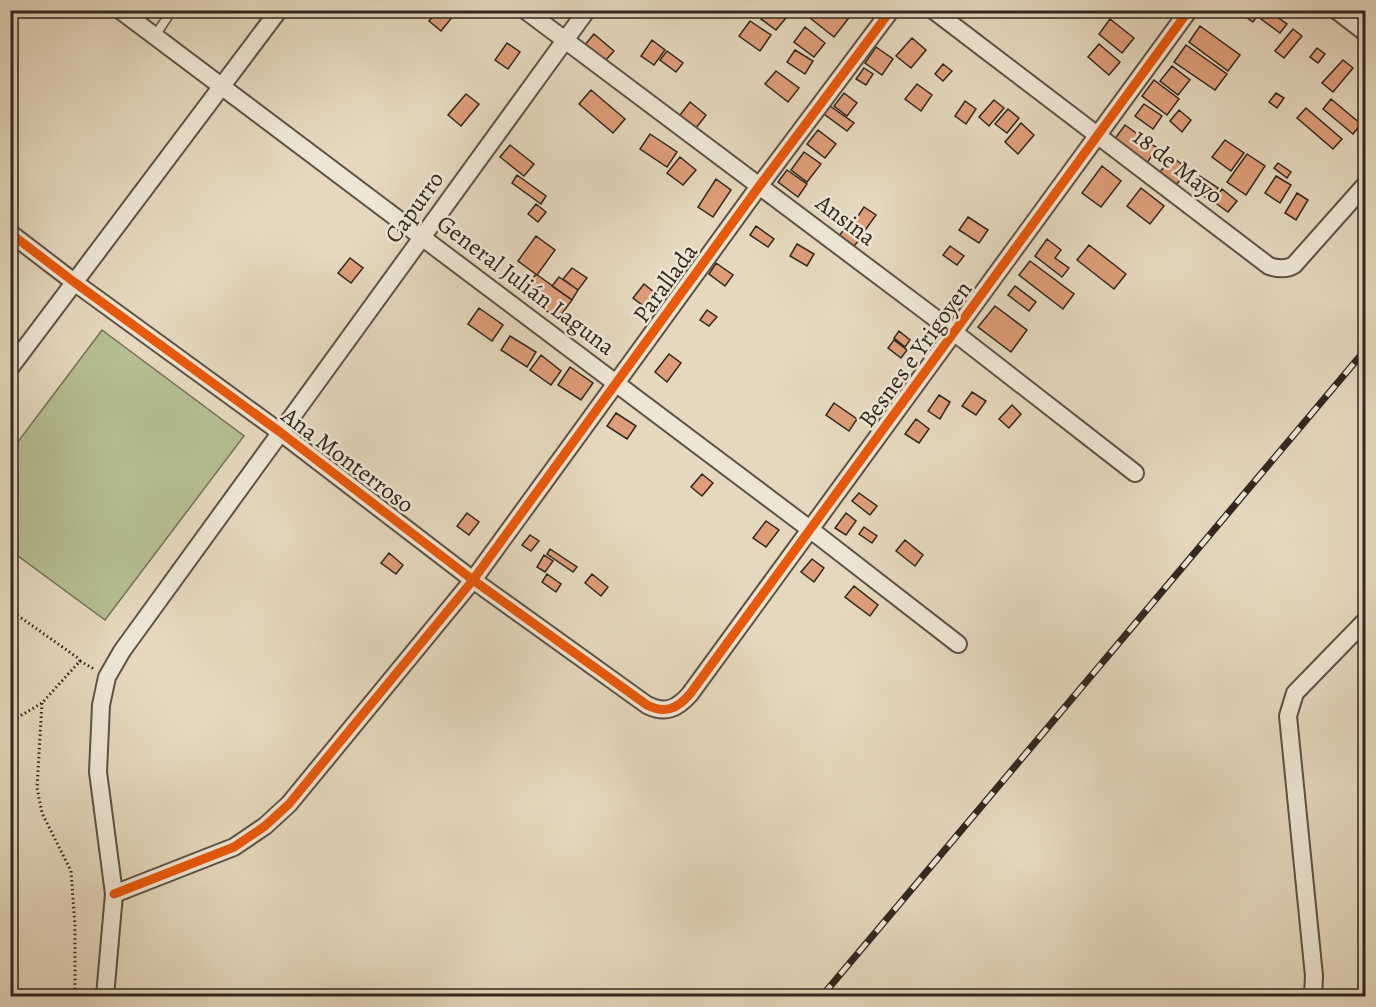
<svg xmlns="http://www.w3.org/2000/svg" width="1376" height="1007" font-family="Alegreya,serif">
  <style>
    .green { fill: #b5be91; stroke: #737258; stroke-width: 1.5 }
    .building { fill: #de9d78; stroke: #31271f; stroke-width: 1.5 }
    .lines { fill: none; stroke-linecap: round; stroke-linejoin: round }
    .service-casing { stroke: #5e5347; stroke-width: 11 }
    .minor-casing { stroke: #5e5347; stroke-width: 20 }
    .path { stroke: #31271f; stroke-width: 3; stroke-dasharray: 1.5 3; stroke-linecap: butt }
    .service { stroke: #eee6d5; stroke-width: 8 }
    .minor { stroke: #eee6d5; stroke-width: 16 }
    .rail-casing { stroke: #31271f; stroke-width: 7 }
    .rail { stroke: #eee6d5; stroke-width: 4.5; stroke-dasharray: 14; stroke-linecap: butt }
    .cycleway-casing { stroke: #eee6d5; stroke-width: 13 }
    .cycleway { stroke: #e8590c; stroke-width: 9 }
    .labels { text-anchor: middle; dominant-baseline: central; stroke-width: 5; stroke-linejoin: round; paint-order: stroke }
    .street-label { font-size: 24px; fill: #31271f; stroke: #eee6d5 }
  </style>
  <rect width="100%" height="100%" fill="#e5d8be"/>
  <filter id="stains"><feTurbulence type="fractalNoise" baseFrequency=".00333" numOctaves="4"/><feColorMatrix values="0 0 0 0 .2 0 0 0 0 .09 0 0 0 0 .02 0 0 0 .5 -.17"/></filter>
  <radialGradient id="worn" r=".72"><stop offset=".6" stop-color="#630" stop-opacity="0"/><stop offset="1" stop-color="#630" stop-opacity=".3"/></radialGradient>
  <!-- green -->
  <path class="green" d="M102,330L244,436L105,620L10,550L11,451Z"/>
  <!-- building -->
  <path class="building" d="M438,10H458L441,31L429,21Z
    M767,10H787L790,13L776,30L761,19Z
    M800,10H855L834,37Z
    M1241,10H1261L1253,22L1240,13Z
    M1267,10L1287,24L1280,33L1261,19Z
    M1110,19L1134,38L1122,53L1099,34Z
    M750,21L771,35L760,51L739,36Z
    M1200,26L1240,55L1228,71L1189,42Z
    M805,27L825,43L814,57L794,42Z
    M1293,29L1302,36L1284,58L1275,51Z
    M594,34L614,51L604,62L584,46Z
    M912,38L926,50L911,68L896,56Z
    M652,40L665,50L654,65L641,56Z
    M507,43L520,52L508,69L495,60Z
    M1099,44L1120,62L1109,75L1088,57Z
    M1186,45L1227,74L1215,90L1174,62Z
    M876,47L893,59L882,75L865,63Z
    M1317,48L1325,54L1318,63L1310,57Z
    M795,50L813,61L805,74L787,62Z
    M667,51L683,63L676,72L660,60Z
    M1343,60L1353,68L1333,92L1322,83Z
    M943,64L952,71L943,81L935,74Z
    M1172,66L1190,80L1178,95L1160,81Z
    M864,68L873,74L866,85L856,79Z
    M776,71L799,88L788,102L765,84Z
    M1154,80L1179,99L1167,115L1142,96Z
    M917,84L932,95L921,111L905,99Z
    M591,90L625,119L613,133L579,104Z
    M844,93L857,103L847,116L834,106Z
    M1276,93L1284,98L1277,108L1269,102Z
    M466,94L479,104L461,126L448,115Z
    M1331,99L1361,124L1353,134L1323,109Z
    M994,100L1004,108L989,126L979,117Z
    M965,101L976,109L966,124L955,116Z
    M690,102L706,115L693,132L677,119Z
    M1144,104L1162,116L1153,129L1135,116Z
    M830,106L854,123L847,131L824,114Z
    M1306,108L1342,139L1333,149L1297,118Z
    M1008,109L1019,118L1007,133L995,124Z
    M1179,110L1191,120L1182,132L1170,121Z
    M1021,123L1034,135L1018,154L1005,142Z
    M1125,125L1157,148L1147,163L1114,140Z
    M818,130L836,144L825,158L807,144Z
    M650,134L677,152L667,167L640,149Z
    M1225,140L1244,153L1231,171L1212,157Z
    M510,145L534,164L524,176L500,157Z
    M804,152L821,164L807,182L791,170Z
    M1247,154L1265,166L1246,195L1227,182Z
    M680,157L696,170L683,185L667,173Z
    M1172,157L1188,169L1177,184L1160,172Z
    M1278,163L1291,172L1287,178L1274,168Z
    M1102,166L1121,181L1101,207L1082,193Z
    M787,170L807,184L798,197L778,182Z
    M517,175L546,196L541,204L512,183Z
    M1200,176L1218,188L1209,200L1192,187Z
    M1276,176L1291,185L1280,203L1265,193Z
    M716,179L731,190L713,217L698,207Z
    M1141,188L1164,206L1150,224L1127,206Z
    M1222,189L1237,201L1228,212L1213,201Z
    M1297,193L1308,200L1296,220L1285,213Z
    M536,204L546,212L538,222L528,214Z
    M864,207L876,215L861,236L850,228Z
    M968,217L988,230L979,243L959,230Z
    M756,226L774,239L768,247L750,235Z
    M845,228L860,239L850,251L836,240Z
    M536,236L555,250L537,275L518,261Z
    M1047,239L1061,250L1055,258L1069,268L1062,277L1035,256Z
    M797,244L814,254L807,266L790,256Z
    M1089,245L1126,274L1114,289L1077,260Z
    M950,246L964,256L957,265L943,255Z
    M350,258L363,268L351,283L338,273Z
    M1030,261L1074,294L1063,309L1019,275Z
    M716,263L733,275L725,286L709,274Z
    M572,268L587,278L578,290L563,279Z
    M536,274L572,300L558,319L522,293Z
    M559,277L578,290L572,300L552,286Z
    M644,284L655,293L645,307L633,298Z
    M1015,286L1036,302L1029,311L1008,295Z
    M995,306L1027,330L1011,352L978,327Z
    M479,308L503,325L492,341L468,324Z
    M707,310L717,317L709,326L700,320Z
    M899,331L910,340L905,347L894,338Z
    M510,336L536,352L527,367L501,350Z
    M894,340L907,350L901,358L888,348Z
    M669,354L681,363L667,382L655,372Z
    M541,355L561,371L551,385L530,370Z
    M570,367L593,383L581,400L558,385Z
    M972,392L986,401L976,415L962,406Z
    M939,395L950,402L940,419L928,411Z
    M834,403L857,419L849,431L826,415Z
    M1012,405L1021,414L1009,428L999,419Z
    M616,413L636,426L627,439L607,426Z
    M916,419L929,429L919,443L905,434Z
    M702,474L713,483L702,496L691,487Z
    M859,493L877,506L870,515L852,501Z
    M467,513L479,522L469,535L457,526Z
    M846,513L856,521L846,535L835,528Z
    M766,521L779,530L766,547L753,538Z
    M864,527L877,536L872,543L859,534Z
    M530,535L539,541L531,551L522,545Z
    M905,540L923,555L915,566L896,551Z
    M550,549L577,567L573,572L547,554Z
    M389,553L403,565L396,574L381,563Z
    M544,555L553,561L545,572L537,567Z
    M812,559L824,568L814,582L801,572Z
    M547,574L561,584L556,592L542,582Z
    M592,574L608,587L601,596L585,583Z
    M854,586L878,605L870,616L845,597Z"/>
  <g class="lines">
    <!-- service casing -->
    <g class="service-casing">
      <path id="service" d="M155,36L172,10"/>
    </g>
    <!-- minor casing -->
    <g class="minor-casing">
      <path id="minor" d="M120,10L811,530L958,644
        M525,10L955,333L1135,473
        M933,10L1269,266C1278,269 1286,270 1294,265L1366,184
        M1336,10L1366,33
        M10,233L74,282L280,432L473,580L647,705C665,714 677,709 690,694L1189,10
        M10,368L279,10
        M114,894L234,847L265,826L289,804L473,580L760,185L891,10
        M105,996L114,894L98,772L101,705L107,677L122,651L587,10
        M1313,996L1314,976L1288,716L1295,693L1366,620"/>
    </g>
    <!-- path -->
    <path class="path" d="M10,610L78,658L80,661L42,703L10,722
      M80,661L94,669
      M42,703L37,788L42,813L71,871L75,926V996"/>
    <!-- service -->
    <use href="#service" class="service"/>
    <!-- minor -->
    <use href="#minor" class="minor"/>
    <!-- rail casing -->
    <g class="rail-casing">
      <path id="rail" d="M822,996L1366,349"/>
    </g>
    <!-- rail -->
    <use href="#rail" class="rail"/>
    <!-- cycleway casing -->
    <g class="cycleway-casing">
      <path id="cycleway" d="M10,233L74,282L280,432L473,580L647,705C665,714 677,709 690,694L1189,10
        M114,894L234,847L265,826L289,804L473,580L760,185L891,10"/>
    </g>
    <!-- cycleway -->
    <use href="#cycleway" class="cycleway"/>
  </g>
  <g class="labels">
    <!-- street labels -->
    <g class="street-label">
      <text transform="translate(1178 166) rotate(38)">18 de Mayo</text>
      <text transform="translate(414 207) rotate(-54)">Capurro</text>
      <text transform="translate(846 220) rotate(37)">Ansina</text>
      <text transform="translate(665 283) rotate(-54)">Parallada</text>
      <text transform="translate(526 285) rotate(37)">General Julián Laguna</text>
      <text transform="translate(915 354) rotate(-54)">Besnes e Yrigoyen</text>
      <text transform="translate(348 460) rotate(37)">Ana Monterroso</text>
    </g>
  </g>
  <!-- margin -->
  <rect width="1376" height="1007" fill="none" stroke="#e5d8be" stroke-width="36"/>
  <rect x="12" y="12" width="1352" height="983" fill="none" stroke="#31271f" stroke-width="3"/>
  <rect x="18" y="18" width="1340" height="971" fill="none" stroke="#31271f" stroke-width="1.5"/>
  <rect width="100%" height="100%" filter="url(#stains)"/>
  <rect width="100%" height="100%" fill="url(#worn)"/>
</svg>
